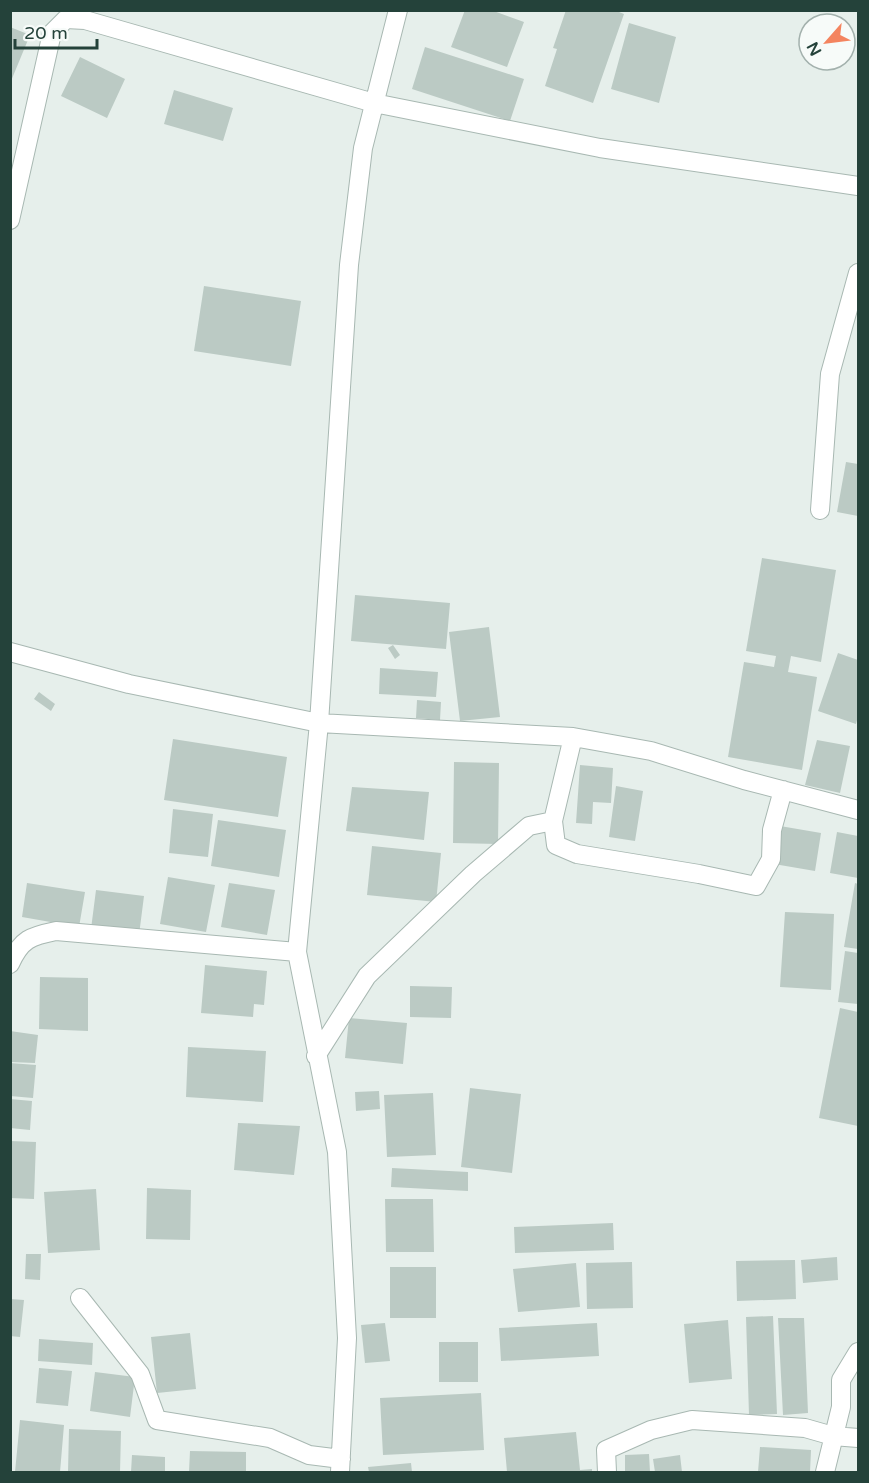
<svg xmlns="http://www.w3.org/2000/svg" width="869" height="1483" font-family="'Varela Round',sans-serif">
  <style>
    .building { fill: #bbcac4 }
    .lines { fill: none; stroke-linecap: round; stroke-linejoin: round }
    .minor-casing { stroke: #a8b8b2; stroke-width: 20 }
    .minor { stroke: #fff; stroke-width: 18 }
  </style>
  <rect width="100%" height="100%" fill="#e6efeb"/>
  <!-- building -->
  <path class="building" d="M465,10H491L524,22L507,67L451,47Z
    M566,10H614L624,14L593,103L545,86L557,49L553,48Z
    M629,23L676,37L659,103L611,89Z
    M10,27L30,35L11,81H10Z
    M425,47L524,79L510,121L412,89Z
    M80,57L125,79L107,118L61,96Z
    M174,90L233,108L223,141L164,124Z
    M204,286L301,301L291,366L194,351Z
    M846,462L858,464V516L837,512Z
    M762,558L836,570L821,662L791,656L788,672L817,677L802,770L728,757L744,662L774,667L776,656L746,651Z
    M355,595L450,603L446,649L351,641Z
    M489,627L500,717L460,721L449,632Z
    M393,645L400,655L395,659L388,648Z
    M838,653L858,660V716L856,724L818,711Z
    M380,668L438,672L436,697L379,694Z
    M39,692L55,704L51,711L34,699Z
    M417,700L441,702L440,720L416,718Z
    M173,739L287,757L278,817L164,800Z
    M817,740L850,746L840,793L805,785Z
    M454,762L499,763L498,844L453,843Z
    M580,765L613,768L611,803L593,802L592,824L576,823Z
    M616,786L643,791L635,841L609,837Z
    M352,787L429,792L424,840L346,831Z
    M173,809L213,814L208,857L169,853Z
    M218,820L286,830L279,877L211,866Z
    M780,826L821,833L815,871L774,864Z
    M837,832L858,836V878L830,873Z
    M372,846L441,853L436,902L367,895Z
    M168,877L215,885L206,932L160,924Z
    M27,883L85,892L79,927L22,917Z
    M229,883L275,890L267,935L221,927Z
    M855,883L858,884V949L844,947Z
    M96,890L144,896L139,935L91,929Z
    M785,912L834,914L831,990L780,987Z
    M845,951L858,953V1004L838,1002Z
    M205,965L267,971L264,1005L254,1004L253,1017L201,1013Z
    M40,977L88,978V1031L39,1029Z
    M410,986L452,987L451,1018L410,1017Z
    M840,1008L858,1012V1126L819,1118Z
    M349,1018L407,1023L403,1064L345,1058Z
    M10,1031L38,1035L35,1063L10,1062Z
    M188,1047L266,1051L263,1102L186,1097Z
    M10,1063L36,1065L33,1098L10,1096Z
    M470,1088L521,1094L512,1173L461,1167Z
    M379,1091L380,1109L356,1111L355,1092Z
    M433,1093L436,1155L387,1157L384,1095Z
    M10,1099L32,1101L30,1130L10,1128Z
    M238,1123L300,1126L294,1175L234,1170Z
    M10,1141L36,1142L34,1199L10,1198Z
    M392,1168L468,1172V1191L391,1187Z
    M147,1188L191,1190L190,1240L146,1239Z
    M96,1189L100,1250L48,1253L44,1192Z
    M385,1199H433L434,1252H386Z
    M613,1223L614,1250L515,1253L514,1227Z
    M26,1254H41L40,1280L25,1279Z
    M837,1257L838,1280L803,1283L801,1260Z
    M795,1260L796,1299L737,1301L736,1261Z
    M632,1262L633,1308L587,1309L586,1263Z
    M576,1263L580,1307L518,1312L513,1269Z
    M390,1267H436V1318H390Z
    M10,1299L24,1300L20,1337L10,1336Z
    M773,1316L777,1414L749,1415L746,1317Z
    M778,1318H804L808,1413L783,1415Z
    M728,1320L732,1379L689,1383L684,1324Z
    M385,1323L390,1361L365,1363L361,1325Z
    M597,1323L599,1356L501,1361L499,1328Z
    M190,1333L196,1389L157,1393L151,1337Z
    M39,1339L93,1343L92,1365L38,1361Z
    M439,1342H478V1382H439Z
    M39,1368L72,1371L68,1406L36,1403Z
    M95,1372L135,1377L130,1417L90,1411Z
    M481,1393L484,1450L383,1455L380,1398Z
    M20,1420L64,1425L60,1472H15Z
    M69,1429L121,1431L120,1472H68Z
    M576,1432L580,1470L592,1469V1472H507L504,1438Z
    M760,1447L811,1450L810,1472H758Z
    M190,1451L246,1452V1472H189Z
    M649,1454L650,1472H625V1455Z
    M132,1455L165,1457V1472H131Z
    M680,1455L682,1472H655L653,1459Z
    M411,1463L412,1472H369L368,1467Z"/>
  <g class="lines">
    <!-- minor casing -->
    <g class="minor-casing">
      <path id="minor" d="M10,220L52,33L66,19L85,20L374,103L600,148L858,186
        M820,510L830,374L858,273
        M10,652L129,684L319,723L573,737L651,751L744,780L858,810
        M573,737L553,821L556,845L577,854L699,874L756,886L771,859L772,830L783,790
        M10,964C21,939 31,936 56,931L297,952
        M316,1056L367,976L473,874L529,826L553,821
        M80,1298L140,1374L157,1420L270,1438L309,1455L341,1459
        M340,1472L347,1338L337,1152L297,952L319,723L349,265L363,148L398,10
        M607,1472L606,1450L651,1430L692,1420L805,1428L833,1436L858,1438
        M825,1472L841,1407V1380L858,1352"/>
    </g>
    <!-- minor -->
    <use href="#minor" class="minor"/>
  </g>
  <!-- border -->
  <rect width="869" height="1483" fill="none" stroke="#24423a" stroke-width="24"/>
  <!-- north arrow -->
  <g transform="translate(827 42) rotate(242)"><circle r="28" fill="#f7fbf9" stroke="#a3b1ad" stroke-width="1.5"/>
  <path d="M0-4.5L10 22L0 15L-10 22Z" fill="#f4845f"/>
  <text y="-9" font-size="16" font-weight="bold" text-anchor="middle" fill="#24423a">N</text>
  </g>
  <!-- scale -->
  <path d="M15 39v9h82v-9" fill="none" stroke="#24423a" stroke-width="3"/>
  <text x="24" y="39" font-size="18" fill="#24423a" stroke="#f7fbf9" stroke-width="4.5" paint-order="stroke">20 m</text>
</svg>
